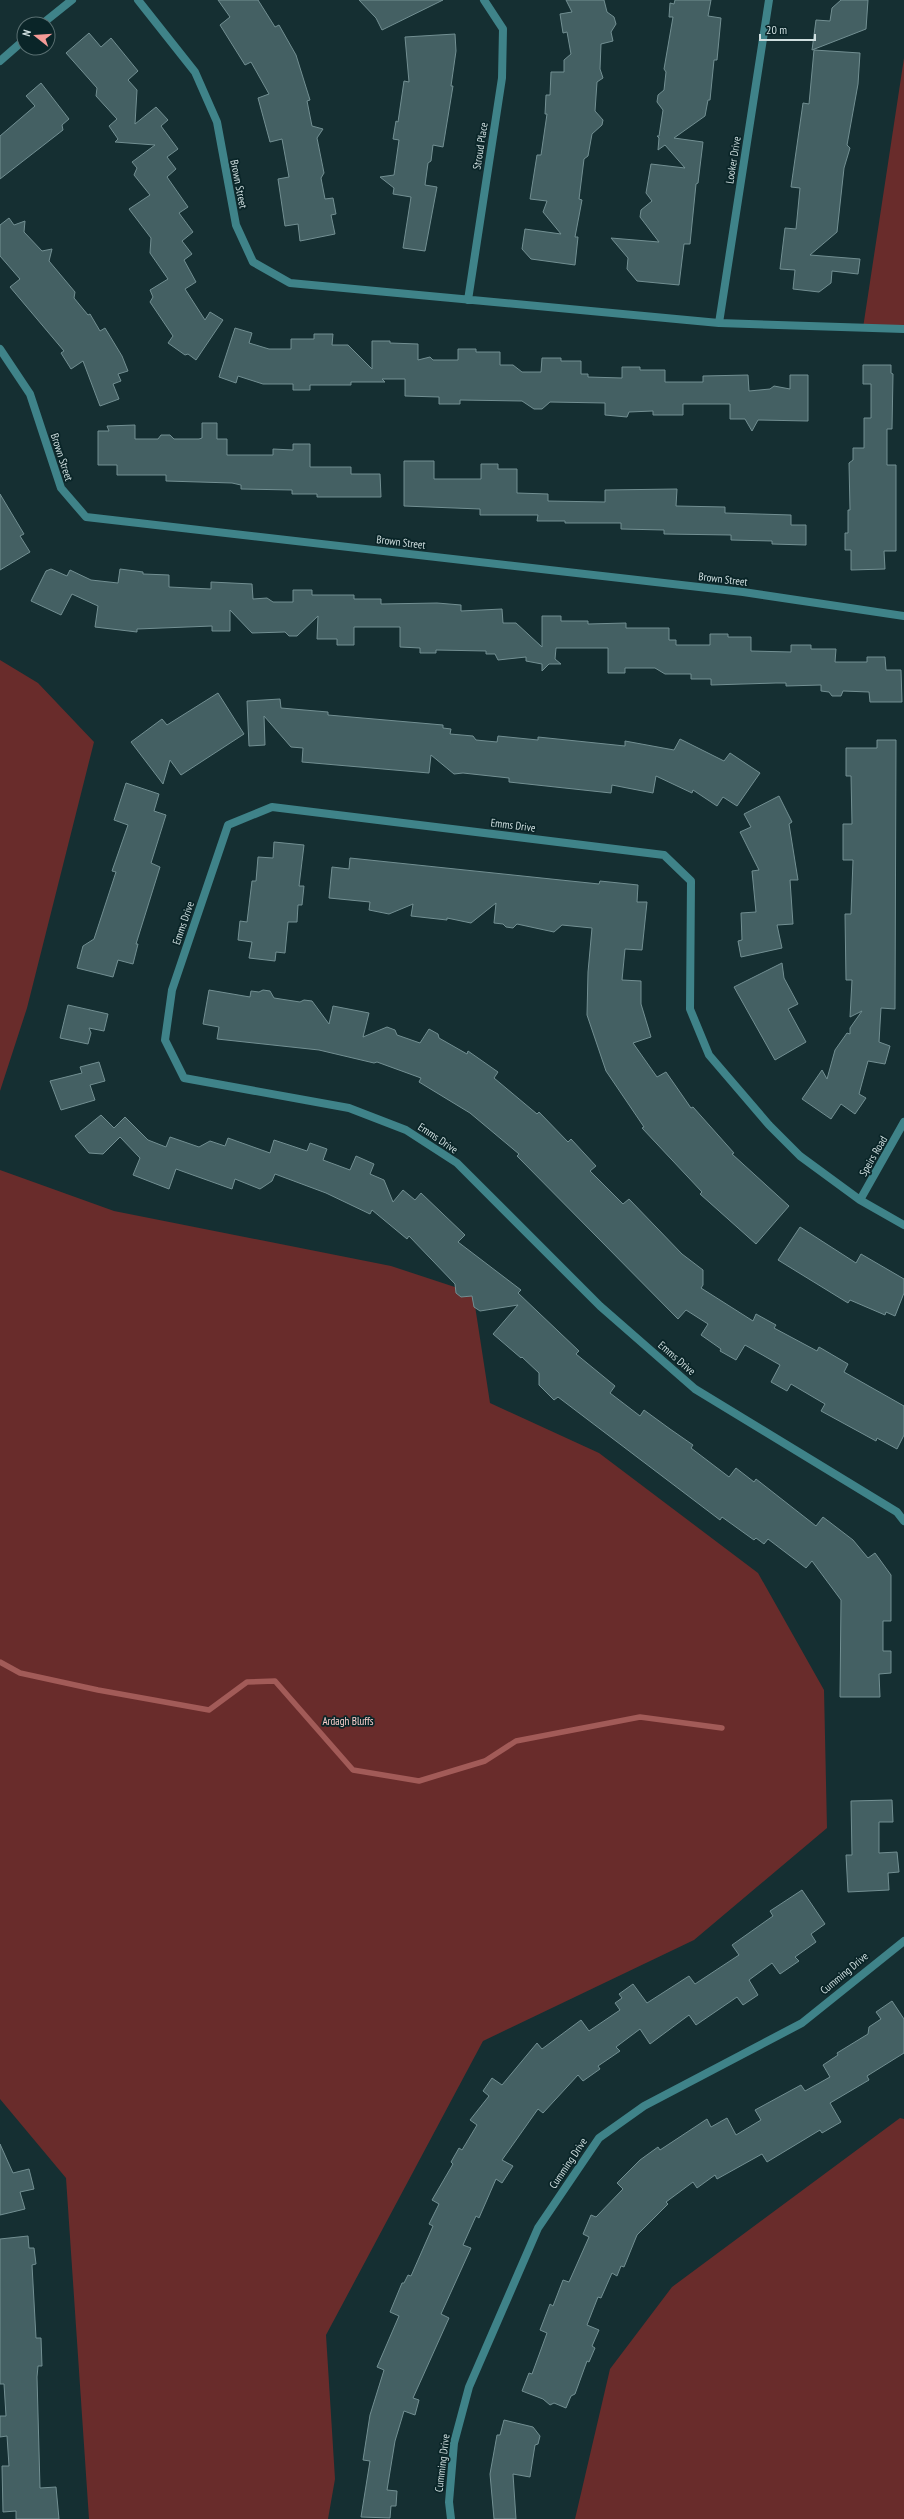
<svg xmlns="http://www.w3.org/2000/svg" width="904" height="2519" font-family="'PT Sans Narrow',sans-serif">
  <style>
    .green { fill: #692c2b }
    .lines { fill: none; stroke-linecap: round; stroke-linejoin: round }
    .stream { stroke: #a25b58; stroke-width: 5.5 }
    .building { fill: #446063; stroke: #728f92 }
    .minor { stroke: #3f8389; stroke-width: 8 }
    .labels { text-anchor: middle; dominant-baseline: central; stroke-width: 3.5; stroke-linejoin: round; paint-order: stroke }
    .street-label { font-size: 11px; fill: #cfdedf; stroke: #0a2528 }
    .park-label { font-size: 11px; fill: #facecb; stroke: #0a2528 }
  </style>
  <rect width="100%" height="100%" fill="#152f32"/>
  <!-- green -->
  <path class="green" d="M904,58V329L863,328Z
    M0,660L38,683L94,742L27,1008L0,1091Z
    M0,1170L114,1211L391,1266L473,1293L490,1403L599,1453L758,1573L824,1690L827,1828L694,1940L483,2041L326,2335L335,2479L328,2519H89L66,2178L0,2099Z
    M900,2118L904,2119V2519H575L610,2369L672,2287Z"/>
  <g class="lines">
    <!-- stream -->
    <path class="stream" d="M0,1662L20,1673L98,1690L209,1710L247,1682L275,1681L353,1770L419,1781L485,1761L516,1741L640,1717L722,1728"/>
  </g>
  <!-- building -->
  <path class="building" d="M218,0H258L275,27L279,25L296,55L310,100L307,101L312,126L323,129L317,138L324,173L321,178L325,199L333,198L336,214L331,215L335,234L300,241L298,224L285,226L278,179L289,177L282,139L270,142L258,98L269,94L251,62L245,65L220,25L230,17Z
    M359,0H443L382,30L376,18Z
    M566,0H604L607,12L614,17L616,24L611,32L613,41L601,44L600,69L603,78L597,82L595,111L603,120L602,125L592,134L588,156L584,159L579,199L582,200L575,237H578L575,265L531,259L522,249L525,229L561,234L543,212L547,201L530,199L537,155H541L547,114H545L546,95H550L551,72H564V60L571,54L567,32L563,33L560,14L572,12Z
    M675,0H711L708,16L721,18L717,60H714L710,100H708L705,116L674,138L703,142L698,183L696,184L690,244H684L679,285L637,281L627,269L628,258L611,238L659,242L640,217L641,210L652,201L646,193L651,164L685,168L665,145L658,150L659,138L657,136H659L663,110L657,102L658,95L664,90L666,72L664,69L673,17H669L670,3L674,4Z
    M841,0H868L866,29L812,50L816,20L830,21L832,8Z
    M89,33L101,47L111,38L138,71L128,80L137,90L135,124L156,107L168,120L161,126L178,149L167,157L176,169L167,177L188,207L179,213L193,232L182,241L192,254L184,260L196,282L185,289L205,320L210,312L223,320L196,360L188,354L185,355L168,343L173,336L150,302L153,297L150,290L168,279L150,253L151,238L129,209L150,195L134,175L137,168L132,162L155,145L115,142L118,139L109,126L117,119L96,96L97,88L66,53Z
    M455,34L456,51L451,86H453L443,147L433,145L431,161L428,163L425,185L437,187L425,251L403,248L411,197L393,194L394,188L380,177L394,175L399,140L393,139L396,121L398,122L404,81L409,82L405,37Z
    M814,50L860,53L858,84L847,145L850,148L844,168L837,232L810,255L860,259L858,274L832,271L831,283L819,292L793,289L795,270L780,269L785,228L796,229L800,188L791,187L803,103L809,104Z
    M41,83L69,119L62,125L63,130L0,179V136L35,106L26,96Z
    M9,218L14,225L25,221L24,232L42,251L52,249L49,261L75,292L74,298L88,315L90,314L100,331L105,328L122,356L128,371L118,374L121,381L113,384L119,399L100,406L83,361L71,369L61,353L64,351L10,287L20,279L0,256V225Z
    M235,328L252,333L249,343L269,349H291V339H314V334H333L332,345H348L372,369V341H390V343L418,344V360L430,357L433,360H458V349H476V352H500V365H513L522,372H541L542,358H561V361H581V374H588V377L622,378V367H640V370H665V382H703V376L748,375L749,391L770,389L774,386L790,389V375H808V421L758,420L752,431L745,419H730V404H683V415H653V411L629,412L627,417L605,415V403L550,402L542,409H534L522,401L460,400V404H439V397L405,396V379H382L385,382H351V385H310V390H293V384H263L238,376L236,383L219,377Z
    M863,365H891V373L893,374L892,429H887V465H896V551H884L885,569L851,570V550H845V533H848V510H850L849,463L853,460V448H864V418H871V384H863Z
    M202,423H217V439H227V455H273V449L293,450V444H310V467H351V474H380L381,497H317V494H292V490L241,489V485L232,483L166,481V475H117V465H98V431H109L107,426L135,425V439H158L161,435H170L174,439H199L202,438Z
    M404,461H434V479H481V464H498V469H517V493L548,494V501L605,502V490L677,489L676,506L725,507V513L791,515V525H806V545L772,544V541L731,540V535L664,534V530L621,529V523H565V521H537L538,515H480V509L404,506Z
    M0,494L24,534L20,536L30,552L0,570Z
    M51,569L67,576L70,570L91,580L118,583L120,569L143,572V574L169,575V587L211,589V582L252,584L253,599L267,598L273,602H293V590H312V595H354V599H381V604L437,603L461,605V611L502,609L503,623H516L542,647V616H561V621H588V624L626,623V628H669V640H676V645H710V634H728V637H751V651L791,652V645H811V649H836L835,662H867V657H885L886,670H901L902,702H870L869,692L843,691L841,696H832L829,692L821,691V685L786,686V683H776L711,685V679H691V674H665L655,668H625V673H608V648H556L555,659L561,664H549L542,671V664L526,661V657L498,660L495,654H486V651L436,650V653H420V648L400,647V627H354V645H337V639H317L318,616L297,636H289L285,632L252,633L230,610V631H212V626L137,629V632L95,627L98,606L72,594L61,615L31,601L46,571Z
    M218,693L244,734L181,775L170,760L163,784L131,742L162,719L167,725Z
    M280,699L281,708L328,712V715L443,725V728L451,729L450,734L473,736L476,740L497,742L498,736L538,740V737L625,746V741L674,750L680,739L724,761L730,753L760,773L737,806L723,797L717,806L693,790L692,793L656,776L653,793L612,785L611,793L509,782V778L463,773L454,774L431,755L429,773L302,762L303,748L291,747L264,716L265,745L249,746L247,701Z
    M877,740H896L895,1009L881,1008L879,1042L890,1046L885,1064L868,1061L859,1094L866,1098L855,1114L841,1104L831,1119L802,1099L822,1070L827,1079L835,1050L847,1033L850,1034V1028L862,1011L850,1017L852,980H846L845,914H851L853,860H843V824H852L851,776H846V748H877Z
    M126,783L159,794L154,811L166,815L151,863L160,867L136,944H138L133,964L118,960L113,977L77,968L83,946L94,939L116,872L112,871L128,825L114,820Z
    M779,796L792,822L789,824L798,880H790L793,924L777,925L782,948L741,957L738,941L742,940L741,913L756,912L752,871L759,870L740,832L751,827L744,814Z
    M274,842L304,845L299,886H304L302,905H298L297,922H288L285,953L276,952L275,961L249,958L252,942L238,940L240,921L247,922L252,881H256L258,857L273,858Z
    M350,858L599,884L600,881L638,885L637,902H647L642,950L625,949L622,980L641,981V1004L651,1037L633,1043L657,1077L666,1072L691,1108L693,1107L734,1153L732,1154L789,1206L756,1244L700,1194L702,1192L642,1128L644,1127L606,1071L587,1015L588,972L592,928L562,925L554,932L517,924L513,928L506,927L503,924L494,923L496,903L471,923L447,918V920L411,916L413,904L389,914L369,910L370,902L329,898L332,867L349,869Z
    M782,963L784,978L798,1004L788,1009L806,1042L775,1060L734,987Z
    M209,990L250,997L251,991L259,992L263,990L270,991L274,998L300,1002L304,1000L312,1001L329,1024L333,1006L369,1013L363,1037L387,1027L395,1030L397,1035L420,1043L429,1029L438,1034L439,1038L467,1054L468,1051L498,1072L494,1078L537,1114L539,1112L568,1142L571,1139L596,1166L590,1171L623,1204L629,1199L682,1254L703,1270V1285L701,1288L753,1321L756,1314L776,1325L774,1328L817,1351L819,1347L848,1364L844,1372L904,1406V1435L897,1449L877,1438L876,1441L821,1411L825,1404L791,1384L787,1391L771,1382L780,1365L745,1345L736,1360L720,1351L721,1349L701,1335L708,1324L686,1310L678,1319L517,1156L519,1154L470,1113L419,1082L421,1078L377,1062L374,1063L319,1050L217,1039L219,1027L203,1024Z
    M68,1005L108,1014L104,1031L89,1028L91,1033L88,1044L60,1038Z
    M99,1062L105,1081L90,1085L95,1100L61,1110L50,1081L82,1073L80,1067Z
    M101,1115L114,1128L125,1117L148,1140L166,1147L170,1137L199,1147L210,1141L225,1146L228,1138L270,1153L274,1140L307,1151L310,1143L327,1149L323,1160L350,1170L356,1156L374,1164L370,1174L384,1180L393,1202L403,1190L415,1200L421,1193L465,1235L458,1242L521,1290L518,1293L579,1351L576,1354L615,1386L610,1393L640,1416L644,1410L670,1429L693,1445L691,1448L729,1477L736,1468L754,1482L756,1479L816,1526L823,1517L853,1540L868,1558L875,1553L891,1575V1621H883V1651H891V1673L879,1674L880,1697H840L841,1600L812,1561L806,1568L768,1539L764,1544L756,1538L754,1540L722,1517L720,1520L558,1397L554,1400L539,1385V1373L522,1357L521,1358L493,1334L518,1305L480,1311L474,1307L472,1296L461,1297L456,1293L455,1284L409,1236L407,1239L372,1210L370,1214L326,1193L275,1174L272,1181L260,1189L235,1179L232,1189L176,1169L169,1189L133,1175L140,1158L120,1137L103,1154L89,1153L75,1136Z
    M800,1227L856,1263L861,1254L904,1279V1293L895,1316L886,1312L885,1315L850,1300L848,1303L778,1260Z
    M892,1800L893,1822H879V1853L897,1852L899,1872L888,1873L889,1890L848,1892L846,1855H852L851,1801Z
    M802,1890L825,1924L811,1934L816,1942L795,1957L799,1961L780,1974L772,1963L749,1980L758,1995L743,2005L737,1997L696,2025L689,2015L650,2044L640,2029L616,2047L620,2051L598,2066L600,2069L583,2081L578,2075L543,2113L538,2109L502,2160L513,2166L502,2183L496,2179L479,2218L476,2216L463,2245L471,2248L441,2314L449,2318L413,2398L419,2400L415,2415L404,2411L395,2441L387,2490L397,2491L396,2506H391L390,2518L361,2517L370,2461L363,2460L370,2415L384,2370L377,2367L399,2316L390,2312L402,2283H404L408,2275L411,2276L433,2226L429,2224L439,2204L432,2200L453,2164L451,2162L459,2148L462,2150L477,2125L470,2120L489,2096L483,2091L492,2078L502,2085L537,2043L542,2049L581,2020L589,2031L620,2010L615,2003L622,1998L619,1994L633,1984L647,2003L689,1976L695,1984L739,1955L732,1945L773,1916L770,1911Z
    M892,2001L904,2019V2053L867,2076L869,2080L830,2103L841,2122L822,2133L820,2130L767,2162L762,2154L717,2179L715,2175L697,2188L693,2182L666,2202L668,2204L637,2235L624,2267L621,2266L617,2276L612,2273L601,2298L598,2297L587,2325L599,2330L592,2346L595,2348L589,2362L587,2361L575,2394L571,2396L566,2408L554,2403L550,2405L543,2399L522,2391L529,2373L532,2374L547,2333L540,2330L550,2304L553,2306L563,2280L569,2282L589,2237L583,2234L591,2215L596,2217L623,2189L617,2183L640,2160L658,2147L660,2150L707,2119L711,2127L727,2118L736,2135L761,2120L755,2110L801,2085L805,2091L830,2077L823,2065L838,2055L837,2053L868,2034L869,2027L881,2019L876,2012Z
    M0,2144L13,2173L29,2169L34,2189L20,2192L25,2209L0,2215Z
    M28,2236L29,2248H34L36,2264L32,2265L36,2338H41L42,2366H38L37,2377L40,2488L56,2487L59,2519H16V2511L3,2512L2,2466H9L7,2436L0,2437V2416H6L4,2384H0V2239Z
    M504,2420L533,2427L540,2436L538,2444L535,2445L530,2477L513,2474L516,2519H494L490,2474L497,2435H500Z"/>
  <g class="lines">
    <!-- minor -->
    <path class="minor" d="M138,0L195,72L217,122L236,225L253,262L290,283L719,323L904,329
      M42,24L72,0
      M0,61L24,40
      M468,300L502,78L503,29L484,0
      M719,323L769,0
      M0,349L30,394L61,488L86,517L743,592L904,616
      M860,1200L904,1122
      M904,1225L860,1200L800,1156L769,1125L709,1055L690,1009L691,881L664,855L272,807L228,825L172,990L165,1040L184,1078L349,1108L406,1130L457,1163L600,1306L695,1389L897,1512L904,1521
      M451,2519L449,2502L454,2443L469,2387L538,2228L599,2138L644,2106L802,2023L904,1941"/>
  </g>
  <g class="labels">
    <!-- street labels -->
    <g class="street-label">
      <text transform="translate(480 146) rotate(-81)">Stroud Place</text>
      <text transform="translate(733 160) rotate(-81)">Looker Drive</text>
      <text transform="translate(239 184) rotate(79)">Brown Street</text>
      <text transform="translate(62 457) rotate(72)">Brown Street</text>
      <text transform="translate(401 542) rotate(7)">Brown Street</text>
      <text transform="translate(723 579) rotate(7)">Brown Street</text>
      <text transform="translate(513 825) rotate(7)">Emms Drive</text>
      <text transform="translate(183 923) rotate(-71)">Emms Drive</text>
      <text transform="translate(438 1138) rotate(34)">Emms Drive</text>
      <text transform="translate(873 1156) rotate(-60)">Speirs Road</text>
      <text transform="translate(677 1358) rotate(41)">Emms Drive</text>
      <text transform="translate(844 1973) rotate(-40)">Cumming Drive</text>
      <text transform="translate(568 2163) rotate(-56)">Cumming Drive</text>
      <text transform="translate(442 2463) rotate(-83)">Cumming Drive</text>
    </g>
    <!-- park labels -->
    <g class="park-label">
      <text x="348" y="1721">Ardagh Bluffs</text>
    </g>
  </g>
  <!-- north arrow -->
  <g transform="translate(36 36) rotate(287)"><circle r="19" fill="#0a2528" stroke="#596f71"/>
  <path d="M0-3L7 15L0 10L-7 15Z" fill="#f59b97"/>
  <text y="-6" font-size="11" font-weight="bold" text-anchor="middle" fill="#cfdedf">N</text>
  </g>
  <!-- scale -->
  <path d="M760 34v6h55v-6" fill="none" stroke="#cfdedf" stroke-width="2"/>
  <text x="766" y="34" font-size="12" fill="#cfdedf" stroke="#0a2528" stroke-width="3" paint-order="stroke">20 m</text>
</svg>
